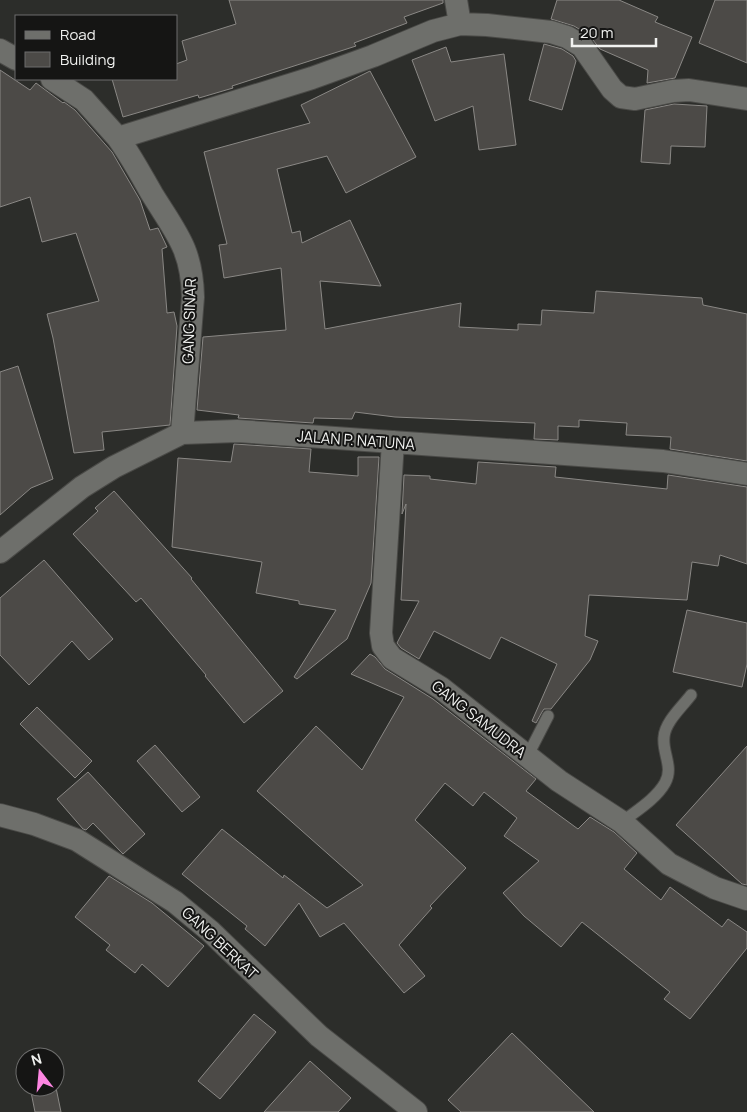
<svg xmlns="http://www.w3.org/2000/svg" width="747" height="1112" font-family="Manrope,sans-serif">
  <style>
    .building { fill: #4c4a47; stroke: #8a8885 }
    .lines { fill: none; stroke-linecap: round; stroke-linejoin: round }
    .service-casing { stroke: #4a4a47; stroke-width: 13 }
    .minor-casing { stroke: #4a4a47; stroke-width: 24 }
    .service { stroke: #6e6f6b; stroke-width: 11 }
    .minor { stroke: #6e6f6b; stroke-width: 22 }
    .labels { text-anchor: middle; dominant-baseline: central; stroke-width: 4; stroke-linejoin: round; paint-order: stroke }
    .street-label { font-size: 15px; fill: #f1f2f0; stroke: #151514 }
  </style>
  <rect width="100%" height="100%" fill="#2c2d2a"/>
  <!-- building -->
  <path class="building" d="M229,0H443V3L404,17L407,23L354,43L356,46L232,86L233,88L199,98L198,95L123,117L112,79H176V64L187,60L182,41L236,24Z
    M557,0H619L658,17L655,22L692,37L675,78L647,83L648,70L600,49L589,35L574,26L551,19Z
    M715,0H747V63L699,43Z
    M544,44L562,49L573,56L576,61L562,110L529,100Z
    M446,47L451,62L504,54L516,145L479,150L473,106L435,121L412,60Z
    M0,70L30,90L36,83L63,103L64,102L75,110L112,152L140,200L150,230L158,228L167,247L162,249L167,313L174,312L177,326L170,425L102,432L104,450L74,453L53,338L47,314L99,301L76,233L42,242L30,197L0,207Z
    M370,71L416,157L346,193L327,156L277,169L292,233L300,231L302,243L350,220L381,286L320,281L325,329L461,303L459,327L518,330V324L541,325L542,310L594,313L596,291L702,298L703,305L747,314V461L670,449L671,437L626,435L627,423L579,420V427L558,426V440L534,439L535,423L395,417L355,412L352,419L314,418L313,423L238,418L239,415L197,410L203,337L286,330L281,268L224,278L219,245L227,244L204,152L310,123L301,105Z
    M674,104L707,106L705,147L671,146L670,164L641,162L645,110Z
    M18,366L53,479L31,488L0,515V372Z
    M234,444L311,449L309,472L358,476V457H379L371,583L347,639L297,679L294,677L336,610L299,604V601L256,593L262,562L172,547L178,458L231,462Z
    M478,462L556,467L555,477L667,489L668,475L747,487V564L720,555L718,566L692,562L687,600L589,595L585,636L598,641L590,660L551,709H544L542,712L536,723L532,721L557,664L501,637L490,659L434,631L419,659L401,648L397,643L419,601L401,600L406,504L402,514L404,475L430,476V479L476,484Z
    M114,491L192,578L191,579L283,691L244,723L205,676L206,675L141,598L136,602L73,534L98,511L95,508Z
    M44,560L113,639L89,660L72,641L29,685L0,655V598Z
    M687,610L747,623V664L742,687L673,672Z
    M370,654L375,657L385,669L433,699L536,779L526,791L578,829L590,817L614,832L637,853L624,869L661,900L670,887L722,927L728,919L747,932V948L690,1019L664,999L670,992L582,922L561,947L524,916L503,893L539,861L504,836L517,818L484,792L473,806L445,783L415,820L466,868L430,906L432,908L399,945L425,976L404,993L344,923L320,937L299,903L265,946L245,929L247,926L182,874L222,829L283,878L284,875L327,908L363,885L257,791L316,726L362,770L404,697L351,674Z
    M37,707L92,761L75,778L20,724Z
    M155,745L200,797L182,812L137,761Z
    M747,746V885L742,884L676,825Z
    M88,772L145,834L123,854L93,823L86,830L83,829L57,799Z
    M109,876L152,903L204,946L168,987L142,964L135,973L106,950L110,945L75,917Z
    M254,1014L276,1032L220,1099L198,1081Z
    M512,1033L594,1112H461L448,1100Z
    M310,1061L351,1098L338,1112H264Z
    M55,1083L61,1112H35L30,1087H55Z"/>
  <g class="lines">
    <!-- service casing -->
    <g class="service-casing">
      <path id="service" d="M527,757L548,716
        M622,822C636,811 656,799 665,783C674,767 662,753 664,737C665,722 682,707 691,695"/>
    </g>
    <!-- minor casing -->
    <g class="minor-casing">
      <path id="minor" d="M456,0L460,24
        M0,50L16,59
        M52,79L84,100L118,138L312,78L373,56L433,31L460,24L487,25L551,32L567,37L582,46L612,89L621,97L635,99L673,91L689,90L747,99
        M118,138C131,156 141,175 152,194C176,233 192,249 193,297L182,433
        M393,442L381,633L383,646L392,658L441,688L559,781L622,822L669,864L715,888L747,899
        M0,552L82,487L114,467L182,433L237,431L663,461L747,474
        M0,815L34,824L77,840L175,902L210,931L319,1036L416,1112"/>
    </g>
    <!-- service -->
    <use href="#service" class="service"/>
    <!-- minor -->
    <use href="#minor" class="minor"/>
  </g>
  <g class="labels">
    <!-- street labels -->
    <g class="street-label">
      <text transform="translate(189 321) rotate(-88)">GANG SINAR</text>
      <text transform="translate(356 440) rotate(4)">JALAN P. NATUNA</text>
      <text transform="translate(479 719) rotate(38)">GANG SAMUDRA</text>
      <text transform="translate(220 943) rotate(43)">GANG BERKAT</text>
    </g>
  </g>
  <!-- legend -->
  <rect x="15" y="15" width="162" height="65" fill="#151514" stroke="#6d6d6c"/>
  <rect x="25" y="31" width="25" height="8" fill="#6e6f6b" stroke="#6d6d6c"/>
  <text x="60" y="40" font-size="15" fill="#f1f2f0">Road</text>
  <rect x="25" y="52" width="25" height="15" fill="#4c4a47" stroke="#6d6d6c"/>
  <text x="60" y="65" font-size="15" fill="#f1f2f0">Building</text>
  <!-- north arrow -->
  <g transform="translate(40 1072) rotate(344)"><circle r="24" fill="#151514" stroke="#6d6d6c"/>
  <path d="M0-4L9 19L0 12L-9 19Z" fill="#fd86e2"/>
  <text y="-8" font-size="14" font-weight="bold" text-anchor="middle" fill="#f1f2f0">N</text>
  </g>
  <!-- scale -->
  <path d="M572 38v8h84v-8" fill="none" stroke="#f1f2f0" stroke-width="2.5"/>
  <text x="580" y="38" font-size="15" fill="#f1f2f0" stroke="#151514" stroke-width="4" paint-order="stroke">20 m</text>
</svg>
